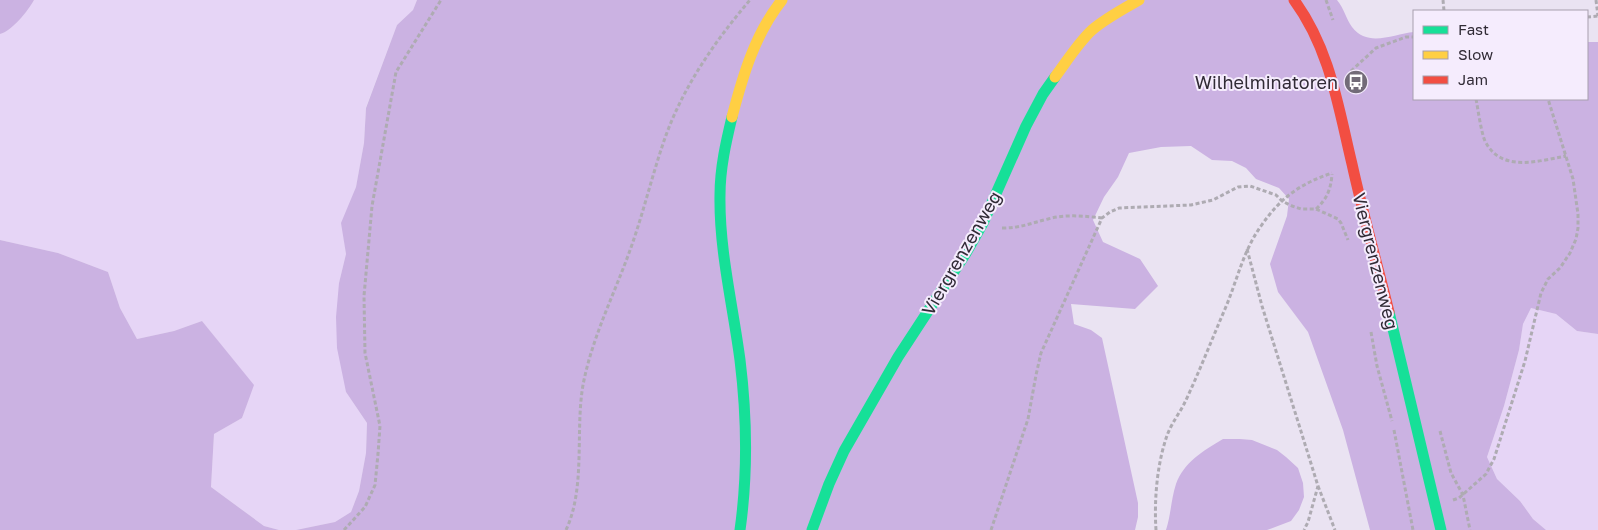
<svg xmlns="http://www.w3.org/2000/svg" width="1598" height="530" font-family="'Golos Text',sans-serif">
  <style>
    .green { fill: #e6d5f6 }
    .forest { fill: #cbb2e2 }
    .lines { fill: none; stroke-linecap: round; stroke-linejoin: round }
    .path { stroke: #aeabb2; stroke-width: 3; stroke-dasharray: 4 2.5; stroke-linecap: butt }
    .fast { stroke: #16e098; stroke-width: 11 }
    .slow { stroke: #ffcf43; stroke-width: 11 }
    .jam { stroke: #f24e42; stroke-width: 11 }
    .labels { text-anchor: middle; dominant-baseline: central; stroke-width: 4; stroke-linejoin: round; paint-order: stroke }
    .poi-label { font-size: 18px; fill: #312b36; stroke: #f5ecfd; text-anchor: end }
    .street-label { font-size: 18px; fill: #312b36; stroke: #f5ecfd }
  </style>
  <rect width="100%" height="100%" fill="#eae3f2"/>
  <!-- green -->
  <path class="green" d="M34,0H417L413,10L397,25L366,107L364,143L356,187L342,223L346,254L339,283L346,392L367,423L366,453L359,491L351,512L335,522L296,530H279L264,526L211,487L214,434L242,418L253,385L202,321L174,331L137,339L120,308L108,272L58,253L0,240V34C12,31 28,11 34,0Z
    M1531,308L1556,314L1577,331L1598,334V530H1546L1533,519L1520,501L1497,479L1487,457L1504,406L1519,350L1523,324Z"/>
  <!-- forest -->
  <path class="forest" d="M0,0H34C28,11 12,31 0,34Z
    M417,0H1337C1344,8 1346,19 1352,27C1368,48 1393,34 1414,32V99H1587V42H1598V334L1577,331L1556,314L1531,308L1523,324L1519,350L1504,406L1487,457L1497,479L1520,501L1533,519L1546,530H1370L1343,430L1308,332L1278,292L1270,264L1287,216L1289,199L1279,188L1256,179L1246,168L1232,161L1212,160L1191,146L1161,147L1129,153L1118,177L1104,197L1093,220L1103,242L1140,259L1158,286L1135,309L1071,304L1074,324L1091,330L1102,338L1138,503V517L1135,530H296L335,522L351,512L359,491L366,453L367,423L346,392L337,348L336,317L339,283L346,254L341,223L356,187L364,143L366,108L397,25L413,10Z
    M0,240L58,253L108,272L120,308L137,339L174,331L202,321L254,385L242,418L214,434L211,487L264,526L279,530H0Z
    M1223,439H1240L1252,440L1277,450L1286,457L1298,468L1303,483L1304,497L1299,510L1291,521L1267,530H1166C1171,515 1171,499 1176,484C1184,462 1203,451 1223,439Z"/>
  <g class="lines">
    <!-- path -->
    <path class="path" d="M1326,0L1333,20
      M1443,0L1444,11
      M1596,0L1598,16
      M1587,17L1598,16
      M1351,71L1376,48L1406,37H1414
      M1476,99C1478,109 1481,132 1485,141C1501,173 1538,161 1566,156
      M1316,209C1327,199 1331,189 1332,174
      M1002,228C1021,228 1031,223 1048,219C1065,214 1085,216 1102,218
      M1247,249L1262,306L1318,486L1308,522L1304,530
      M1371,332L1377,366L1392,421
      M1394,430L1413,530
      M1440,431L1451,473L1463,495L1470,530
      M1318,486L1335,530
      M1453,500L1459,498L1486,474L1494,459L1525,361L1541,293L1548,279L1560,268L1570,253L1576,239L1578,228V214L1573,179L1548,99
      M344,530L365,507L375,485L378,454L380,426L365,353L364,296L372,206L396,72L441,0
      M566,530C586,487 575,431 583,385C592,338 613,297 629,253C643,215 652,175 665,138C683,87 715,41 750,0
      M991,530L1028,419L1036,375L1041,353L1102,218L1110,212L1119,208L1191,205L1213,200L1238,187L1250,186L1276,195L1282,201L1292,206L1301,209H1316L1338,219L1341,223L1348,240
      M1156,530C1154,500 1157,462 1168,433C1173,421 1181,411 1186,400C1200,370 1212,339 1225,309C1237,281 1243,251 1261,226C1281,197 1300,184 1332,173"/>
    <!-- fast -->
    <path class="fast" d="M732,117C726,142 720,168 720,195C719,250 733,306 740,360C747,417 748,473 740,530
      M1389,312L1441,530
      M812,530L829,484L844,451L898,357L966,253L983,223L1026,126L1043,94L1055,77"/>
    <!-- slow -->
    <path class="slow" d="M1055,77C1067,61 1078,43 1092,30C1106,18 1123,9 1139,0
      M732,117C743,75 755,34 782,0"/>
    <!-- jam -->
    <path class="jam" d="M1294,0C1330,49 1338,106 1352,164C1363,214 1377,263 1389,312"/>
  </g>
  <!-- icons -->
  <defs>
    <g id="bus-disc" transform="scale(1.25)"><circle r="9.5" fill="#726b78" stroke="#f5ecfd"/><path d="M-5-6H5V4H4V6H2V4H-2V6H-4V4H-5ZM-3.5-4V0h7V-4ZM-3.5 1.2v1.5H-2V1.2ZM2 1.2v1.5H3.5V1.2Z" fill="#fff"/></g>
  </defs>
  <g fill-rule="evenodd">
    <use href="#bus-disc" x="1356" y="82"/>
  </g>
  <g class="labels">
    <!-- poi labels -->
    <g class="poi-label">
      <text x="1338" y="82">Wilhelminatoren</text>
    </g>
    <!-- street labels -->
    <g class="street-label">
      <text transform="translate(961 253) rotate(-60)">Viergrenzenweg</text>
      <text transform="translate(1376 261) rotate(76)">Viergrenzenweg</text>
    </g>
  </g>
  <!-- legend -->
  <rect x="1413" y="10" width="175" height="90" fill="#f5ecfd" stroke="#a79fad"/>
  <rect x="1423" y="26" width="25" height="8" fill="#16e098" stroke="#a79fad"/>
  <text x="1458" y="35" font-size="15" fill="#312b36">Fast</text>
  <rect x="1423" y="51" width="25" height="8" fill="#ffcf43" stroke="#a79fad"/>
  <text x="1458" y="60" font-size="15" fill="#312b36">Slow</text>
  <rect x="1423" y="76" width="25" height="8" fill="#f24e42" stroke="#a79fad"/>
  <text x="1458" y="85" font-size="15" fill="#312b36">Jam</text>
</svg>
